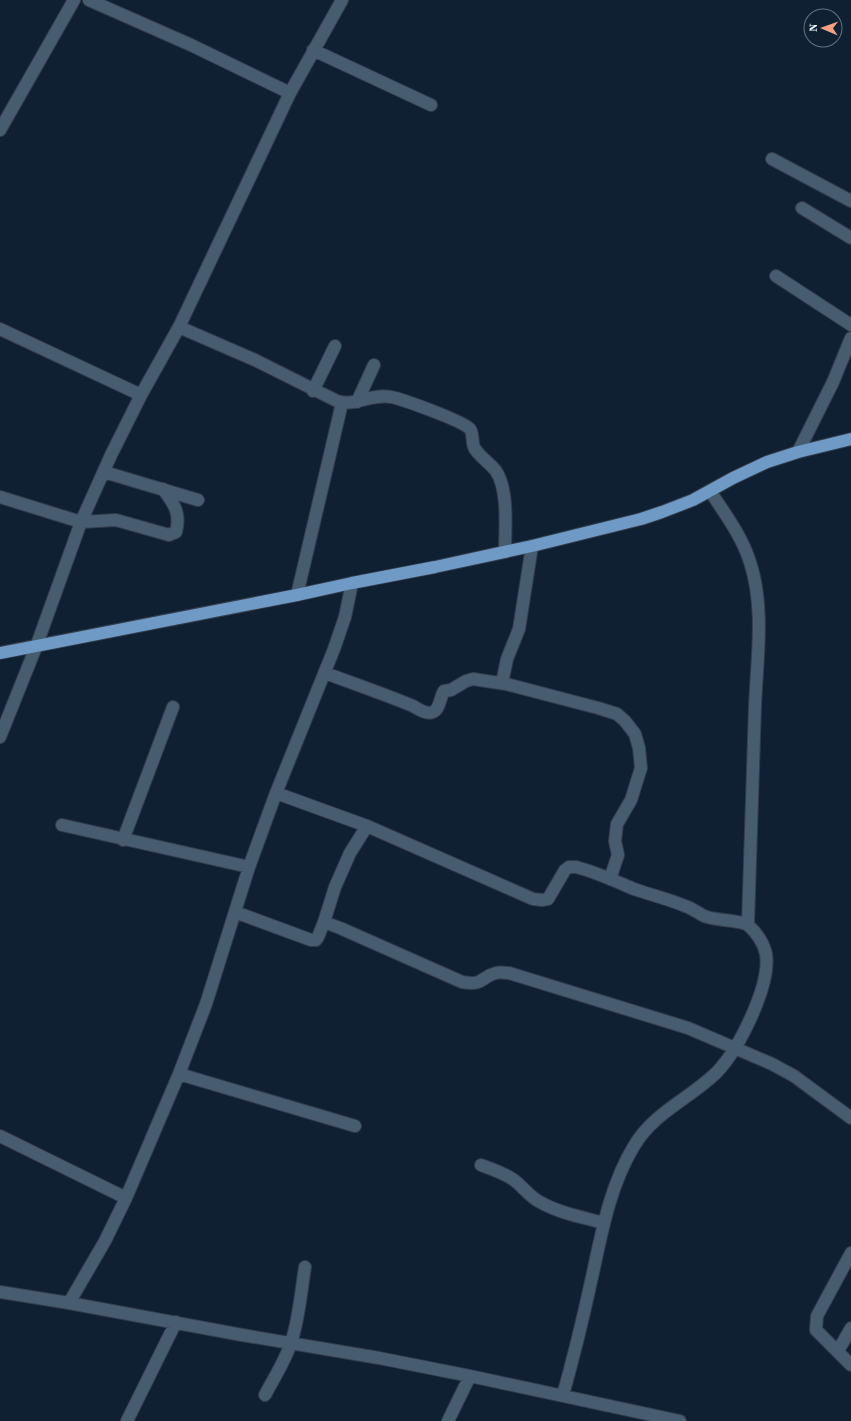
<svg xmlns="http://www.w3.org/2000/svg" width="851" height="1421" font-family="'Source Serif 4',serif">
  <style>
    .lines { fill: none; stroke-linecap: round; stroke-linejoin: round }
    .minor-casing { stroke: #333c4b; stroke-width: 14 }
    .major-casing { stroke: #333c4b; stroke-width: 14 }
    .minor { stroke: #485c70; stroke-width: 12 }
    .major { stroke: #6e9ac5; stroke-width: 12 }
  </style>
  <rect width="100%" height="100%" fill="#0f2032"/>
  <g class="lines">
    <!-- minor casing -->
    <g class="minor-casing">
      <path id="minor" d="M89,0L191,45L290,93
        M313,50L431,105
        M0,130L74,0
        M772,159L851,201
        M802,208L851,238
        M776,276L851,325
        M179,327L255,360L337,401C356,407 371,393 391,397C402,399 463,421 470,429C474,434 471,443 475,449C481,458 490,463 496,471C509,491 505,529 505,552
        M0,329L141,395
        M313,391L335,346
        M357,402L374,365
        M798,452L833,382L851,338
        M104,472L198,500
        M710,491C725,514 742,536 750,562C765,608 757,659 755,706C752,779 750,852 748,924
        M0,497L81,522L116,520L169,535L176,532C181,513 174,504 163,489
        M297,595L342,403
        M325,673C355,684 384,694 413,706C418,709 427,715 433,712C440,709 440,697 444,691L451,690L466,681L473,679L506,684L598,708L617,714L625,721L635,734L639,748L641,768L631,800L617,824L615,841L618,855L610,879
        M502,683L507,659L519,629L532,546
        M0,737L36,647L81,522L111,455L141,395L179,327L290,93L342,0
        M276,793L334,649L345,617L352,583
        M62,825L249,867
        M367,826L350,853L335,887L324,922L340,928L462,982C485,986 480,977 496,973C500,972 505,973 509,973L688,1028L772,1064L794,1076L851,1118
        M123,840L173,707
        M235,912L311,940H316L318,937L324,922
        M179,1074L355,1126
        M0,1136L126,1198
        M481,1165C492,1169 504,1173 514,1180C523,1187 530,1197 540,1202C559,1213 582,1217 604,1223
        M851,1253L817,1316L816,1330L851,1365
        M0,1292L69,1303L242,1335L379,1358L470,1376L680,1421
        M69,1303L105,1241L126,1198L179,1074L206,1004L249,867L276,793L367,826L533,899L542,900L548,899L565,870L569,867H576C596,872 615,881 634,889C651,895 669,899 685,906C692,908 698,913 704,916C716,921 743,920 749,926C757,933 764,944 766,954C771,985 739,1049 717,1072C691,1098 654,1112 634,1146C608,1189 601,1238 590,1286C582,1323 573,1359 563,1395
        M838,1351L851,1328
        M265,1395C274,1378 285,1361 291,1343C299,1319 301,1292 305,1267
        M127,1421L176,1322
        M448,1421L470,1376"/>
    </g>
    <!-- major casing -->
    <g class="major-casing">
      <path id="major" d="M0,653L297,595L352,583L435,567L532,546L641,519L662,512L693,500L733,478L767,462L798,452L851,439"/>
    </g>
    <!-- minor -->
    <use href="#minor" class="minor"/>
    <!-- major -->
    <use href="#major" class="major"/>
  </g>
  <!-- north arrow -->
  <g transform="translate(823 28) rotate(272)"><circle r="19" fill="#0f2032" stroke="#657483"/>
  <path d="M0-3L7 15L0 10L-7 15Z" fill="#f39f84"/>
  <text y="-6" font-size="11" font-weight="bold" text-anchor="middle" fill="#e6f2fd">N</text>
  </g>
</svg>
